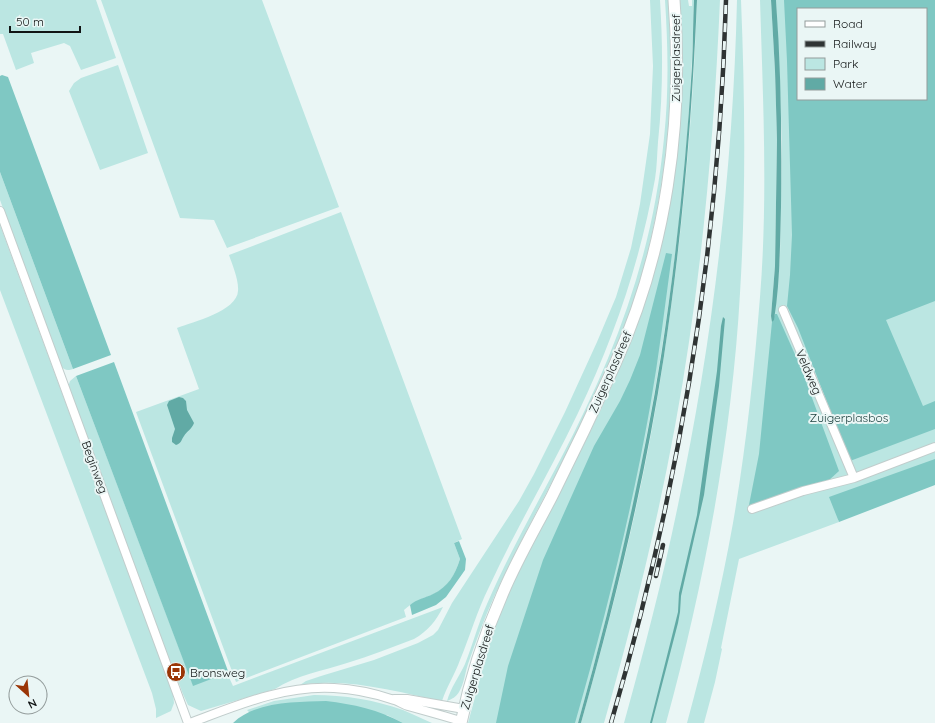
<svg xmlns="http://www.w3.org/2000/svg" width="935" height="723" font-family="Quicksand,sans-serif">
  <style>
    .green { fill: #bbe6e2; fill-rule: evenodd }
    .forest { fill: #7fc8c3; fill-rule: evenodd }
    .water { fill: #61aaa5 }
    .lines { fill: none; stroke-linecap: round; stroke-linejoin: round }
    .minor-casing { stroke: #c1cdcc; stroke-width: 10 }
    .secondary-casing { stroke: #c1cdcc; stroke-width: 13 }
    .minor { stroke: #fff; stroke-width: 8 }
    .secondary { stroke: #fff; stroke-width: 11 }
    .rail-casing { stroke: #2f3434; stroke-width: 4.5 }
    .rail { stroke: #eaf6f5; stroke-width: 3; stroke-dasharray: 9; stroke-linecap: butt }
    .labels { text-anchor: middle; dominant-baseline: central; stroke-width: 4; stroke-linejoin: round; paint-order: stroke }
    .street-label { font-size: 12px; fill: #111515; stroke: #eaf6f5 }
    .park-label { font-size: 12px; fill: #1d413f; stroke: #eaf6f5 }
    .poi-label { font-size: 12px; fill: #111515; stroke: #eaf6f5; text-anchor: start }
  </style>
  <rect width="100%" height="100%" fill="#eaf6f5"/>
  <!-- green -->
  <path class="green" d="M0,0H96L116,58L81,70L70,46L64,43L31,53L34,63L16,70L3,34H0Z
    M101,0H262L339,207L227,248L214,220L180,218Z
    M650,0H660C663,47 663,95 658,142C657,154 657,167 655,179C640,262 614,338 578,413C550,472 516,528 489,587C477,611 470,636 460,660C455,674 447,686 442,701C398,692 346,677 300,685L306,681L321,676L374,660L418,643L433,635L438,630L452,603L519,501L534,474L565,412L597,342L616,297L631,248L640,204L650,134L653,66Z
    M665,0H668C679,129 657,260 604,378C570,453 528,523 494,597C484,619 476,641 468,664C465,673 464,684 459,692C456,697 452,699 447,701C451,687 459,677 465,664C473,644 478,624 487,604C508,555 535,508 560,460C614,357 653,256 664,138C669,92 668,46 665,0Z
    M679,0H688L689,6H692V0H694C691,136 676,273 652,407C646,437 641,468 635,498C618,573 599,648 578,723H468L495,624L519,569L588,436L609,392L639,319L663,234L675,167L681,105L682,41Z
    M697,0H720C715,114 706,228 689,342C670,471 640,598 604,723H581C615,603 646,480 664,356C682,238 693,119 697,0Z
    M737,0H741C745,98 746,196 740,293C732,436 704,585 666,723H624C644,651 663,578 678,505C713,339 733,170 737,0Z
    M760,0H771L775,71L777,140L775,266L771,316L774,320L780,255L782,139L776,0H935V472L838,520L839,522L739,559L721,648L722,649L715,682L704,723H687C705,657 721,590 733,523C746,448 754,372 760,297C768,198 763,99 760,0ZM798,9H926V99H798Z
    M118,65L148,153L100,170L69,91L74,83L81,78Z
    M0,172L73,369C67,371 65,370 60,366L0,200Z
    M341,212L462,539L454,543L460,559C455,575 448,588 432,595C421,599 413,602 404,610L406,617L236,682L136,412L199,389L177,328C193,322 237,311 238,291C239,280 232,264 229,255Z
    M0,225L173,694L174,703L171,711L156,718V709L152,693L0,290Z
    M76,376L193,685L227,673L233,686L443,607C436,621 428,631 414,639C392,647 370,656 347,663C323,671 296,675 275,689L201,711L188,705L183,694L132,564L68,387L70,381Z
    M314,695C344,695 375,700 403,710C413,714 422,719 432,723H403L387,715L256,710L250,713L247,710L274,701Z"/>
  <!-- forest -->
  <path class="forest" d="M784,0H935V301L886,320L923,406L935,401V429L850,461L798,328L787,306L790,275L792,235L787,61ZM798,9H926V99H798Z
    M2,75L8,77L111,355L73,369L0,172V76Z
    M666,253L672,254C665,305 659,356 650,407C631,514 605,619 575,723H496L508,666L543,560L594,446L620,401L630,380L640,355Z
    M775,314H777L801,368L839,471L828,481L748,510L759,454L772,322Z
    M114,362L228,671L227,673L193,686L76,376Z
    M935,459V485L839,522L829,497Z
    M459,541L466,559L465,570L446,597L436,605L412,615L410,605C417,599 425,598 433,594C448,587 455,575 460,559L454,543Z
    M326,701C353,704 379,710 403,723H233C256,701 297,702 326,701Z"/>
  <!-- water -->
  <path class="water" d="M694,0H697C692,119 682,238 664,356C645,480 615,603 581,723H578C612,602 641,480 661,356C676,260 686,163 692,66C693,44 693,22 694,0Z
    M771,0H776C781,69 782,138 781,207C780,245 780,283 774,320L772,322L771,316L775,266L777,140L775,71Z
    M723,317L725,319L719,386L704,495L681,596L680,612L678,623L652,723H650L671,640L678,612L679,593L697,515L717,371L721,326Z
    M179,397L183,398L186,401L187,410L194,423C192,429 187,431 184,436C181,440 182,443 176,445L172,442V438L175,429L167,405L169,401Z"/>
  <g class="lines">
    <!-- minor casing -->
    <g class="minor-casing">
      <path id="minor" d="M0,211L188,723
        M783,310L854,478
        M752,509L803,491L854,478L935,447
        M394,699H407L464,709
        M190,723C236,706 283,685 334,688C353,689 373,693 391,699C397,700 402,704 408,706C426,711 444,716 461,721"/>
    </g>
    <!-- secondary casing -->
    <g class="secondary-casing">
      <path id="secondary" d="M461,723C470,679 484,636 502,595C516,561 535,529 552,496C574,452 595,408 615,364C666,251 684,123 674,0"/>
    </g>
    <!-- minor -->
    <use href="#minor" class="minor"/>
    <!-- secondary -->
    <use href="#secondary" class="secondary"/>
    <!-- rail casing -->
    <g class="rail-casing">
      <path id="rail" d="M656,576L663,545
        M611,723C680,488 719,245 726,0"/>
    </g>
    <!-- rail -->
    <use href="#rail" class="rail"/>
  </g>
  <!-- icons -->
  <defs>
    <g id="bus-disc" transform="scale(1)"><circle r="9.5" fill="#9a3506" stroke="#eaf6f5"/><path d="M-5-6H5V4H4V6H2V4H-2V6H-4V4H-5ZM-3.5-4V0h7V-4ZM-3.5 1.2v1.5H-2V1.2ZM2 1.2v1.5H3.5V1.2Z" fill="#fff"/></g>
  </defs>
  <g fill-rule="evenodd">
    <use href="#bus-disc" x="176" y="672"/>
  </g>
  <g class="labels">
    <!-- street labels -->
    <g class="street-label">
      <text transform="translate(675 58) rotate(-90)">Zuigerplasdreef</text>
      <text transform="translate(610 372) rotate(-66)">Zuigerplasdreef</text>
      <text transform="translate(809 372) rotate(67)">Veldweg</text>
      <text transform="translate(95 467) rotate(70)">Beginweg</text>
      <text transform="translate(477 667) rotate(-73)">Zuigerplasdreef</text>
    </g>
    <!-- park labels -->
    <g class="park-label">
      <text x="849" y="417">Zuigerplasbos</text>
    </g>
    <!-- poi labels -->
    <g class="poi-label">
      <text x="190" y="672">Bronsweg</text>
    </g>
  </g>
  <!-- legend -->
  <rect x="797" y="8" width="130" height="92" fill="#eaf6f5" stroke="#939c9b"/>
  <rect x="805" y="21" width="20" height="6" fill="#ffffff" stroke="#939c9b"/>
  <text x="833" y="28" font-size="12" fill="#111515">Road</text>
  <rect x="805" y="41" width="20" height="6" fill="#2f3434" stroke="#939c9b"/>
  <text x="833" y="48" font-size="12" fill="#111515">Railway</text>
  <rect x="805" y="58" width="20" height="12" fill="#bbe6e2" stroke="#939c9b"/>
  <text x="833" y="68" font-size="12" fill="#111515">Park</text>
  <rect x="805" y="78" width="20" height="12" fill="#61aaa5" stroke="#939c9b"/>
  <text x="833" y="88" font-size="12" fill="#111515">Water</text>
  <!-- north arrow -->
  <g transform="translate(28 695) rotate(153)"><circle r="19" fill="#eaf6f5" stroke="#939c9b"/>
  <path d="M0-3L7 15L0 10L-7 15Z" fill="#9a3506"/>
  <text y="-6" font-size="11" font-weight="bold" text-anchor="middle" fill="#111515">N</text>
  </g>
  <!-- scale -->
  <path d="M10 26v6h70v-6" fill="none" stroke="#111515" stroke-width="2"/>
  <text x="16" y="26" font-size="12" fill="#111515" stroke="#eaf6f5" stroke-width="3" paint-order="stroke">50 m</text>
</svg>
